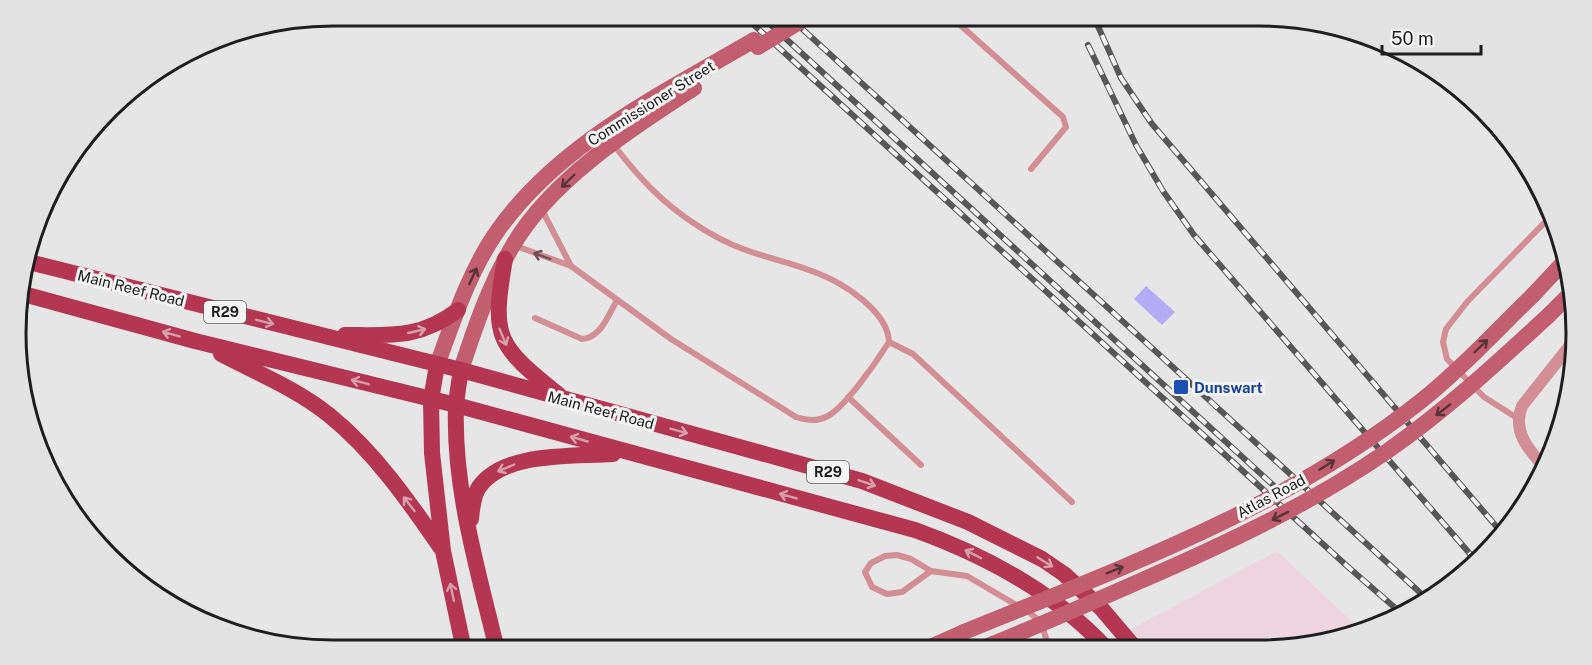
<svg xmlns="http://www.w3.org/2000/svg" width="1592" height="665" font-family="'Public Sans',sans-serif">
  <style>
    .industrial { fill: #edd5df }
    .building { fill: #b3acf5 }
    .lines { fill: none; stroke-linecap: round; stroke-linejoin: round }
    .service { stroke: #d28d95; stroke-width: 6 }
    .minor { stroke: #d28d95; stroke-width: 12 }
    .secondary { stroke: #c25e6f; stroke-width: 16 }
    .primary { stroke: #b43653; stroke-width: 16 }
    .rail-casing { stroke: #575757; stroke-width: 6 }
    .rail { stroke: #f3f3f4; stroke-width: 4; stroke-dasharray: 11; stroke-linecap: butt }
    .secondary-bridge { stroke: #c25e6f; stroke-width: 16 }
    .oneway { stroke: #57343a }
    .oneway2 { stroke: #6f5054 }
    .oneway3 { stroke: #d79eac }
    .transit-dot { fill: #1a4fb4; stroke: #f3f3f4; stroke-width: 2 }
    .labels { text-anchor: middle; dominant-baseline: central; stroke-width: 6; stroke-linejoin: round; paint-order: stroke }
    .shield { fill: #f3f3f4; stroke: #5e5e5e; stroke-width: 1.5 }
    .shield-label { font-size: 14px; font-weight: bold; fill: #1e1e1e }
    .street-label { font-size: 15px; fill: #1e1e1e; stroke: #f3f3f4 }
    .transit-label { font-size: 15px; font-weight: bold; fill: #164399; stroke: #f3f3f4; text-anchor: start }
    .rim { fill: none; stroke: #1e1e1e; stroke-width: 3 }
  </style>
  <rect width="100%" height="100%" fill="#e6e6e7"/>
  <!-- industrial -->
  <path class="industrial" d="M1277,551L1362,631L1301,647L1096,648Z"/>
  <!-- building -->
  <path class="building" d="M1146,286L1175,312L1162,325L1134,299Z"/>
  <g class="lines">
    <!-- service -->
    <path class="service" d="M949,15L1063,117L1066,127L1031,169
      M541,208L571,266
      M516,246L571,266L671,339L796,417C807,421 817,422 828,416C846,406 877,361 889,342C888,311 843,283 817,273C793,263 767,258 743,249C727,243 712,235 698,226C661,202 640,179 613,144
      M535,318L582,339C601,338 609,314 617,300
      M889,342L913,354L1072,502
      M848,397L921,465
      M1517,418L1484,397L1447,359L1443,342L1446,329L1467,302L1551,216
      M931,571L902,592L887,594L872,587L865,572L871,563L885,556L897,555L911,559L931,571L967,576L1030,613L1041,622L1049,648"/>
    <!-- minor -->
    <path class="minor" d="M1544,467C1528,449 1512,431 1522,406L1572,343"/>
    <!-- secondary -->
    <path class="secondary" d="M1533,295L1563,263
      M1549,315L1571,293
      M437,365C453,322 468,275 494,236C555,145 662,94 754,40
      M461,370C475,327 489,286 512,247C550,180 631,129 694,88
      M928,648L964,632"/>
    <!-- primary -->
    <path class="primary" d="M505,259C491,339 497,345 559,395
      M25,261L461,370L862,481L968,522L1042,559L1064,574L1101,608L1135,648
      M20,293L195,341L456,405L915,530C987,556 1054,592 1106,648
      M345,335C390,335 420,339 458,310
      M221,354C257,373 297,389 329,415C375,452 410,503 443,551
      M437,365L431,400L432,453L443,551L464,650
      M461,370C459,382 457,394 456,406C453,489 478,570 497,650
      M471,519C472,508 473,496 479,487C504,451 575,457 613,454"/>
    <!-- rail casing -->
    <g class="rail-casing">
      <path id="rail" d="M743,15L1347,566L1401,613
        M760,15L1273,485
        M787,15L1426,598
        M1093,15L1121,78L1152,124L1502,533
        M1088,45L1136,145L1163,191L1194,235L1477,562"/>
    </g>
    <!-- rail -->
    <use href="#rail" class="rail"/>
    <!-- secondary-bridge -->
    <path class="secondary-bridge" d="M758,47L811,15
      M964,632C1121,568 1286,508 1421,401C1461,369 1496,331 1533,295
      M983,648C1035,627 1086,605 1138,582C1223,545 1309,505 1386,452C1445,411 1497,363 1549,315"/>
  </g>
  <!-- one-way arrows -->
  <defs><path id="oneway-shaft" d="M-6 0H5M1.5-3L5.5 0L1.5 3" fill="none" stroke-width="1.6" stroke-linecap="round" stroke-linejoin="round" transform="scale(1.5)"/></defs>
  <g class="oneway">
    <use href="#oneway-shaft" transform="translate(568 181) rotate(136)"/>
    <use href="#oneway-shaft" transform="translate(473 276) rotate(-65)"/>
    <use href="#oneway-shaft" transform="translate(1481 346) rotate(-44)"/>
    <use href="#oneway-shaft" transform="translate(1443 410) rotate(142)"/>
    <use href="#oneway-shaft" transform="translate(1327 465) rotate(-32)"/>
    <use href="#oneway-shaft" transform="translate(1280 516) rotate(153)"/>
    <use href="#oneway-shaft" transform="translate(1115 570) rotate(-22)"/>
  </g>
  <use class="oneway2" href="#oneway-shaft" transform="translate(542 256) rotate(-160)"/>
  <g class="oneway3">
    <use href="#oneway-shaft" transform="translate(265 322) rotate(14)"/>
    <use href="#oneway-shaft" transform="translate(417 331) rotate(-13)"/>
    <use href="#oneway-shaft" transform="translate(171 334) rotate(-165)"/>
    <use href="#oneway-shaft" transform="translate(503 337) rotate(67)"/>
    <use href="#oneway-shaft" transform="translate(360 382) rotate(-166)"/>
    <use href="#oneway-shaft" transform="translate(679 431) rotate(15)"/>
    <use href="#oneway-shaft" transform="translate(579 439) rotate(-164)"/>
    <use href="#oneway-shaft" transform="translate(506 468) rotate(157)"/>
    <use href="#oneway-shaft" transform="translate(867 483) rotate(19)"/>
    <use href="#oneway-shaft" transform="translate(788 496) rotate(-165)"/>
    <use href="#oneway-shaft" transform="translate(409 504) rotate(-128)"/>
    <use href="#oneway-shaft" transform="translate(973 554) rotate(-153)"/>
    <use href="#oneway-shaft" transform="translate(1045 562) rotate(32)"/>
    <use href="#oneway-shaft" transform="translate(452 592) rotate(-102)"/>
  </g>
  <!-- markers -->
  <rect class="transit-dot" x="1173" y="379" width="16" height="16" rx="3"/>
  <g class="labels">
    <!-- shield labels -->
    <g class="shield">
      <rect x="204" y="301" width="42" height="22" rx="4.5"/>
      <rect x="807" y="461" width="42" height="22" rx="4.5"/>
    </g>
    <g class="shield-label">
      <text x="225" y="312">R29</text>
      <text x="828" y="472">R29</text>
    </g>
    <!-- street labels -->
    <g class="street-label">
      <text transform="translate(651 103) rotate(-32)">Commissioner Street</text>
      <text transform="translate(131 288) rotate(14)">Main Reef Road</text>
      <text transform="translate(601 410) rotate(15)">Main Reef Road</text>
      <text transform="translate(1271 496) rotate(-28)">Atlas Road</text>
    </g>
    <!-- transit labels -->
    <g class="transit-label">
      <text x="1194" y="387">Dunswart</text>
    </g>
  </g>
  <!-- crop -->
  <path d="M0 0H1592V665H0ZM333 26H1259A307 307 0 0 1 1566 333V333A307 307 0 0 1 1259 640H333A307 307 0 0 1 26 333V333A307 307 0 0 1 333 26Z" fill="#e2e2e3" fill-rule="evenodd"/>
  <path class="rim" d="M333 26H1259A307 307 0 0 1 1566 333V333A307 307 0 0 1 1259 640H333A307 307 0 0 1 26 333V333A307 307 0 0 1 333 26Z"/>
  <!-- scale -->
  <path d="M1382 45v9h99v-9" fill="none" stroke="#1e1e1e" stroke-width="3"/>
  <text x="1391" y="45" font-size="18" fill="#1e1e1e" stroke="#f3f3f4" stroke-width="4.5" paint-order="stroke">50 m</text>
</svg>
